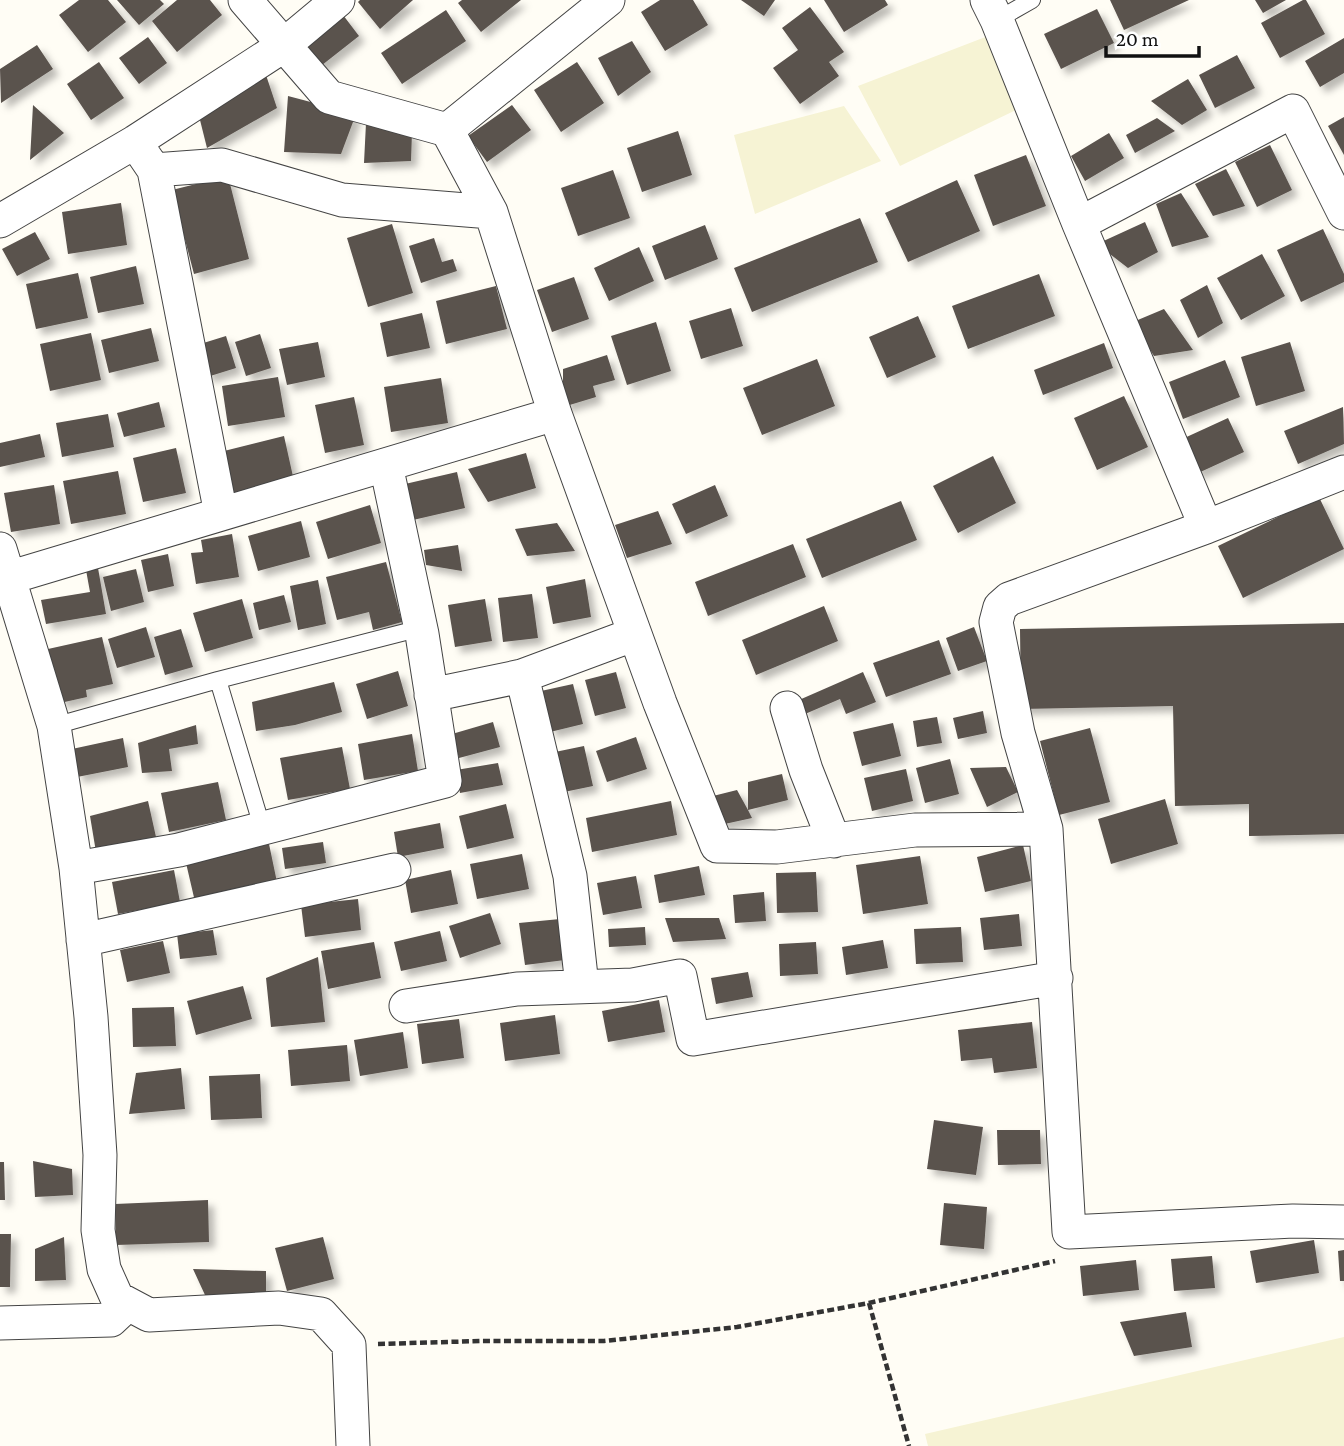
<svg xmlns="http://www.w3.org/2000/svg" width="1344" height="1446" font-family="'Crimson Pro',serif">
  <style>
    .farmland { fill: #f6f3d4 }
    .building { fill: #5a524d; filter: url(#shadow) }
    .lines { fill: none; stroke-linecap: round; stroke-linejoin: round }
    .lane-casing { stroke: #444; stroke-width: 18 }
    .street-casing { stroke: #444; stroke-width: 35 }
    .path { stroke: #333; stroke-width: 4.5; stroke-dasharray: 7 3.5; stroke-linecap: butt }
    .lane { stroke: #fff; stroke-width: 16 }
    .street { stroke: #fff; stroke-width: 33 }
  </style>
  <defs>
    <filter id="shadow"><feDropShadow dx="6" dy="6" stdDeviation="3.5" flood-color="#0004"/></filter>
  </defs>
  <rect width="100%" height="100%" fill="#fffdf5"/>
  <!-- farmland -->
  <path class="farmland" d="M988,36L1016,110L900,166L858,86Z
    M844,106L881,161L755,214L734,135Z
    M1344,1337V1446H928L925,1434Z"/>
  <!-- building -->
  <path class="building" d="M79,0H108L126,22L88,52L59,15Z
    M117,0H160L164,4L139,25Z
    M177,0H210L222,15L177,52L152,21Z
    M360,0H413L380,29L358,2Z
    M462,0H521L481,32L458,3Z
    M660,0H693L708,25L665,51L641,12Z
    M741,0H775L764,16Z
    M824,0H885L888,5L844,32Z
    M1110,0H1189L1124,30Z
    M1255,0H1286L1263,13Z
    M1303,0H1306L1325,34L1280,58L1261,23Z
    M810,7L844,52L829,62L839,76L800,104L773,68L798,50L782,28Z
    M1097,9L1114,43L1061,69L1044,34Z
    M446,10L466,41L402,84L381,53Z
    M343,15L359,36L317,69L301,48Z
    M148,37L167,63L139,84L119,58Z
    M1344,38V73L1320,87L1305,61Z
    M632,41L651,72L618,96L598,58Z
    M37,45L53,69L1,103L0,69Z
    M1237,55L1255,88L1215,108L1199,75Z
    M99,62L124,98L91,120L67,84Z
    M577,62L604,103L561,132L534,90Z
    M266,75L277,108L207,148L199,116Z
    M1188,79L1207,110L1182,125L1151,101Z
    M288,96L356,114L341,154L284,152Z
    M33,105L64,133L30,160Z
    M512,105L531,130L487,162L468,136Z
    M1344,117V155L1328,126Z
    M1157,118L1175,131L1135,153L1126,135Z
    M366,123L412,132L411,161L364,163Z
    M678,131L692,175L642,192L627,148Z
    M1109,133L1124,158L1085,181L1071,156Z
    M1270,145L1292,190L1257,207L1235,162Z
    M1026,155L1046,206L993,226L974,175Z
    M1226,169L1245,206L1213,216L1195,184Z
    M613,170L630,218L578,236L561,188Z
    M228,176L249,259L194,274L172,190Z
    M957,180L980,231L908,262L885,213Z
    M1181,193L1209,237L1172,247L1156,204Z
    M121,203L127,245L68,254L62,212Z
    M860,218L878,262L752,312L734,268Z
    M1145,222L1158,252L1128,268L1097,244Z
    M392,224L413,293L368,307L347,238Z
    M705,225L718,259L665,280L652,246Z
    M1323,229L1344,274V282L1301,302L1277,250Z
    M35,232L50,259L17,276L2,249Z
    M434,238L442,262L453,259L457,271L421,283L409,246Z
    M639,247L654,281L609,301L594,268Z
    M1262,254L1285,296L1241,320L1217,278Z
    M136,266L144,304L98,313L90,277Z
    M78,273L88,318L36,329L26,284Z
    M1039,274L1055,316L968,349L952,306Z
    M574,277L589,319L552,332L537,290Z
    M1207,285L1223,323L1198,338L1180,300Z
    M496,286L507,329L446,344L436,301Z
    M731,308L743,346L701,359L689,321Z
    M1164,309L1193,350L1154,356L1133,322Z
    M422,313L430,348L387,357L380,323Z
    M918,316L936,357L887,378L869,337Z
    M656,322L671,371L627,385L611,336Z
    M151,328L159,361L109,373L101,340Z
    M91,333L101,380L50,391L40,344Z
    M260,334L271,368L246,376L235,342Z
    M226,336L236,368L207,377L197,345Z
    M318,342L325,377L287,385L279,349Z
    M1290,342L1305,391L1256,406L1241,357Z
    M1104,343L1113,368L1043,395L1034,370Z
    M607,355L615,380L593,386L596,397L563,407V369Z
    M817,359L835,406L762,435L743,388Z
    M1225,360L1240,397L1183,419L1169,382Z
    M278,377L285,417L228,426L222,386Z
    M441,378L448,423L391,432L384,387Z
    M1124,396L1148,447L1097,470L1074,418Z
    M354,397L364,445L325,453L315,405Z
    M159,402L165,427L124,437L117,413Z
    M1343,407L1344,444L1298,464L1284,431Z
    M108,414L114,447L62,457L56,423Z
    M1228,418L1244,452L1196,474L1180,440Z
    M40,434L45,457L0,467V443Z
    M284,436L294,481L231,497L220,452Z
    M176,448L186,493L143,502L133,458Z
    M526,453L536,488L488,502L468,469Z
    M993,456L1016,503L958,533L933,486Z
    M118,471L126,514L71,524L63,481Z
    M457,472L465,508L413,520L405,484Z
    M54,485L60,524L11,532L4,493Z
    M715,485L728,516L686,534L672,504Z
    M1319,497L1344,549L1243,598L1218,546Z
    M901,501L917,540L822,578L806,539Z
    M370,505L381,543L328,559L316,522Z
    M658,511L672,544L627,558L615,525Z
    M301,521L310,557L258,571L248,536Z
    M557,523L575,551L527,556L515,529Z
    M232,534L239,577L196,584L191,553L203,552L201,540Z
    M793,544L806,577L708,616L695,582Z
    M458,545L462,571L426,565L424,550Z
    M168,554L174,586L148,592L141,560Z
    M386,562L402,622L373,630L369,612L337,620L326,577Z
    M98,568L106,614L46,624L41,600L90,592L86,570Z
    M136,569L144,602L111,611L103,577Z
    M585,579L591,617L553,624L546,587Z
    M318,580L326,624L298,630L290,586Z
    M532,594L538,638L503,642L498,598Z
    M284,595L291,622L259,630L253,603Z
    M242,599L253,638L205,652L193,613Z
    M485,599L492,641L455,647L448,605Z
    M824,606L838,641L756,675L742,640Z
    M1344,623V834L1249,836V804L1175,806L1173,706L1021,709L1020,629Z
    M146,627L155,657L117,668L108,639Z
    M974,627L987,661L958,671L946,638Z
    M181,629L193,667L165,675L154,637Z
    M102,637L113,684L86,690L87,697L60,703L48,649Z
    M939,640L951,674L886,697L873,663Z
    M398,671L408,706L367,719L356,684Z
    M616,672L626,708L595,716L585,680Z
    M863,672L876,702L846,714L840,699L805,714L799,700Z
    M334,682L342,712L295,725L256,731L252,702Z
    M573,684L583,724L550,732L541,691Z
    M983,711L987,733L958,739L953,718Z
    M937,717L942,743L917,747L913,721Z
    M493,722L500,747L459,758L452,734Z
    M893,723L901,756L862,766L853,732Z
    M196,725L198,744L169,749L172,771L142,773L138,743Z
    M1090,728L1110,802L1059,815L1040,741Z
    M412,734L418,771L364,780L358,744Z
    M636,737L647,769L607,782L596,751Z
    M123,738L128,767L77,777L72,749Z
    M584,746L593,786L564,792L555,752Z
    M342,747L350,789L288,800L280,758Z
    M950,759L959,794L925,803L916,768Z
    M498,763L503,785L460,793L456,770Z
    M1006,767L1018,792L987,807L970,768Z
    M906,769L913,801L872,811L864,778Z
    M782,774L788,800L748,810L752,818L720,825L713,796L737,790L748,810V782Z
    M218,782L226,820L169,832L161,793Z
    M1165,799L1178,844L1111,864L1098,819Z
    M148,801L156,837L96,852L90,816Z
    M671,801L677,835L592,852L586,818Z
    M506,804L514,838L467,849L459,816Z
    M440,823L444,848L398,857L394,832Z
    M323,842L326,863L285,869L282,848Z
    M269,844L278,887L196,906L186,863Z
    M1023,845L1031,881L985,892L977,857Z
    M522,854L529,889L477,899L470,864Z
    M920,856L928,904L863,914L856,865Z
    M699,866L705,895L659,903L654,875Z
    M174,870L180,902L118,914L112,882Z
    M451,870L458,904L411,913L405,880Z
    M816,872L818,912L777,913L776,873Z
    M636,876L642,908L603,915L597,883Z
    M764,892L766,921L735,923L733,895Z
    M358,899L361,930L305,937L301,905Z
    M490,913L501,944L460,958L449,926Z
    M1019,914L1022,946L984,950L980,918Z
    M665,918H719L726,939L673,942Z
    M560,919L565,960L525,965L519,923Z
    M645,927L646,945L609,947L608,929Z
    M961,927L963,962L916,964L914,929Z
    M213,930L217,955L180,959L177,934Z
    M440,931L447,961L401,971L394,942Z
    M883,940L888,968L846,975L842,947Z
    M163,941L170,973L127,982L120,950Z
    M374,942L381,978L328,989L321,951Z
    M816,942L818,974L780,976L779,944Z
    M318,957L325,1022L271,1027L266,978Z
    M748,972L753,997L716,1004L711,978Z
    M243,986L252,1019L196,1035L187,1001Z
    M659,1000L665,1032L608,1042L602,1011Z
    M174,1007L176,1046L133,1047L132,1008Z
    M555,1015L560,1054L505,1061L500,1023Z
    M459,1019L464,1058L422,1064L417,1024Z
    M1032,1022L1037,1068L994,1073L992,1058L961,1061L958,1030Z
    M403,1032L408,1068L360,1076L354,1040Z
    M347,1045L350,1081L291,1086L288,1050Z
    M181,1068L185,1109L129,1114L136,1073Z
    M260,1074L262,1118L211,1120L209,1076Z
    M934,1120L983,1127L976,1175L927,1169Z
    M997,1130H1040L1041,1164L998,1165Z
    M33,1161L72,1169L73,1195L35,1197Z
    M0,1162H4L5,1200H0Z
    M208,1200L209,1242L116,1245L115,1204Z
    M944,1203L987,1207L984,1249L940,1245Z
    M0,1234H11L10,1287H0Z
    M64,1237L66,1280L35,1281V1249Z
    M323,1237L334,1279L287,1291L275,1248Z
    M1314,1240L1319,1273L1256,1283L1250,1251Z
    M1344,1250V1281H1340L1338,1251Z
    M1212,1256L1215,1288L1174,1291L1171,1259Z
    M1136,1260L1139,1290L1083,1296L1080,1266Z
    M193,1269L266,1271V1296L205,1295Z
    M1186,1312L1192,1347L1134,1356L1120,1322Z"/>
  <g class="lines">
    <!-- lane casing -->
    <g class="lane-casing">
      <path id="lane" d="M997,20L1032,0
        M218,680L263,830
        M54,726L218,680L421,628"/>
    </g>
    <!-- street casing -->
    <g class="street-casing">
      <path id="street" d="M245,0L329,97L447,130L491,212L555,414L660,703L717,846L777,847L915,830L1046,829L1069,1232L1293,1221L1344,1222
        M987,0L997,20L1079,224L1206,527L1344,472
        M447,130L608,0
        M135,142L154,170L221,514
        M154,170L222,165L342,200L491,212
        M0,221L135,142L283,46L338,0
        M1079,224L1293,111L1344,213
        M0,549L54,726L76,868L91,1017L100,1155L98,1230L104,1269L117,1298L149,1315L279,1308L321,1314L349,1345L353,1446
        M8,578L555,414
        M522,676L570,876L582,986
        M431,695L522,676L635,634
        M787,708L806,770L834,841
        M1046,829L1018,733L996,622L1000,607L1009,599L1206,527
        M76,868L179,850L445,781L422,634L386,465
        M83,940L394,870
        M406,1006L517,989L633,985L680,976L693,1039L1056,978
        M0,1323L111,1320L128,1304"/>
    </g>
    <!-- path -->
    <path class="path" d="M869,1303L909,1446
      M378,1344L480,1341H604L737,1327L869,1303L1055,1261"/>
    <!-- lane -->
    <use href="#lane" class="lane"/>
    <!-- street -->
    <use href="#street" class="street"/>
  </g>
  <!-- scale -->
  <path d="M1106 46v10h93v-10" fill="none" stroke="#111111" stroke-width="3.5"/>
  <text x="1116" y="46" font-size="21" fill="#111111" stroke="#ffffff" stroke-width="5" paint-order="stroke">20 m</text>
</svg>
